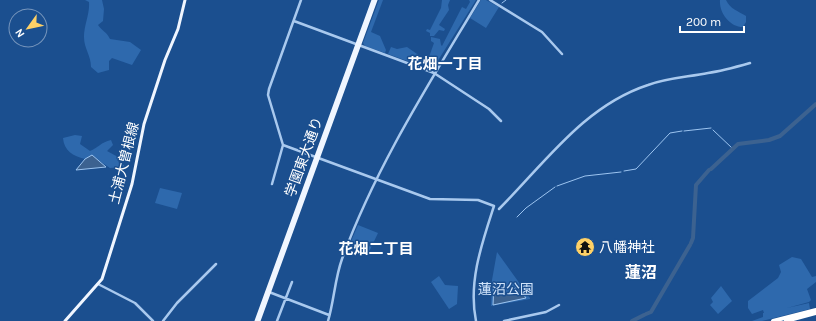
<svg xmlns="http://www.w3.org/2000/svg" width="816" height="321" font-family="Karla,'Noto Sans JP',sans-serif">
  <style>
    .green { fill: #2e69ad }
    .water { fill: #3c6290; stroke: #9cc4f0 }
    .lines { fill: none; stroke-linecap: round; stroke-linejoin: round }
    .stream { stroke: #9cc4f0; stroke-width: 1 }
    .river { stroke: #3c6290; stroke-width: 4 }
    .minor { stroke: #a9c9ee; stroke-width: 2.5 }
    .major { stroke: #f0f6ff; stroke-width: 3 }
    .highway { stroke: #fff; stroke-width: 4 }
    .labels { text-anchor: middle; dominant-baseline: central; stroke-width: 3; stroke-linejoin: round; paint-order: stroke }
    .street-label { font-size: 14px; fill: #fff; stroke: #1b4f8f }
    .poi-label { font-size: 14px; fill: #fff; stroke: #1b4f8f; text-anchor: start }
    .park-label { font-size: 14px; fill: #cfe3fa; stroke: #1b4f8f }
    .neighbourhood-label { font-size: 15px; font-weight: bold; fill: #fff; stroke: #1b4f8f }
    .quarter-label { font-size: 16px; font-weight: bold; fill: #fff; stroke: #1b4f8f }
  </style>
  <rect width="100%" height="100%" fill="#1b4f8f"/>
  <!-- green -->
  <path class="green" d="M85,0H102L104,9L103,21L98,25C102,31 107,32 110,39L130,42L141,50L132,65L112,58L109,61V70L98,73L91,67C91,55 84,49 84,37C84,25 90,14 89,2Z
    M379,0H383L371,32L380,36L386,50L385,53L365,46L363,43Z
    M442,0H450L448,5L449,10L439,25L445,29L444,31L439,30L434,36H430V33L426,31L427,29L430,30L441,8Z
    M469,0H476L432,70L429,57L434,43L431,41V37L440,39L441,45L442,46L462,7L466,9L470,2Z
    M481,0H486L499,7L486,28L470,18Z
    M720,0H726C730,9 738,11 746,16V22L743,27C730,27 719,13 720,0Z
    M391,47L397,49L407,47L420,56L424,62L421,63L411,59L410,62L388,54Z
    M75,135L82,136L80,144L90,151C98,148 101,142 111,140L113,145L107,151L118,157L119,164L124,165V167L110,168L92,156L85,159C73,156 64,151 63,138Z
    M160,188L182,193L177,209L155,203Z
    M358,225L378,233L368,254L349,246Z
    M497,252L530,298V299L491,306L492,280Z
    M792,257L801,259L812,277L816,276V282L807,289L811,300L809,302L787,308L809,303L810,309L762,321H752L763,317V313H764L763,310L752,314L748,308V301L778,278L781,272L779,265Z
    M439,276L445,285L458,286L457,304L449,309L431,282Z
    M721,286L732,301L718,314L710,305L713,302L711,298Z"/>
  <!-- water -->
  <path class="water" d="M92,155L106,167L76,170L85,159Z
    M494,284L504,295L511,293L515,288H519L526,298L493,305Z"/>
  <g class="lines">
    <!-- stream -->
    <path class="stream" d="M502,3L506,0
      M713,130L732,148
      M684,131L711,128
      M624,171L636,169L670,133L682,131
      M557,186L585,176L621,172
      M517,217L526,208L555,187"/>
    <!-- river -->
    <path class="river" d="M711,169L738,144L769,140L780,136L816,104
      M691,243L693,238L696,185L709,170
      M646,314L651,312L690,245
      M632,321L644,315"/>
    <!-- minor -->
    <path class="minor" d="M490,0L542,32L562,54
      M294,21L434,73L489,109L501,121
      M283,145L430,199L478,200L494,206C482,243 468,282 476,321
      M272,184L283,145L268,95L269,89L301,0
      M499,209C545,163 584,106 648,85C667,78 688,77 708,73C722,71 736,67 750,63
      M98,284L135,303L153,321
      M269,292L329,315
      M163,321L177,303L216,264
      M277,321L292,282
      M328,321C334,301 335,278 342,259C376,166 429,84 479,0
      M504,321L546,312L559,305"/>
    <!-- major -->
    <path class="major" d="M65,321L102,279L132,184L144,124L165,60L178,29L185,0
      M256,321L373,0
      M259,321L376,0"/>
    <!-- highway -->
    <path class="highway" d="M773,321L816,310
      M786,321L816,313"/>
  </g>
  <!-- icons -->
  <defs>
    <g id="temple-disc" transform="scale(1)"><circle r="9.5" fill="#ffd166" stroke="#1b4f8f"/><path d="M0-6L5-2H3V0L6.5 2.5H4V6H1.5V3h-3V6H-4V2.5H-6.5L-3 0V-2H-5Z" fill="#111"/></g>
  </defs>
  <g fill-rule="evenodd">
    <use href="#temple-disc" x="585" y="247"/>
  </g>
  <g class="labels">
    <!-- street labels -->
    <g class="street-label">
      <text transform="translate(304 157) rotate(-70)">学園東大通り</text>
      <text transform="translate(124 163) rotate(-76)">土浦大曽根線</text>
    </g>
    <!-- poi labels -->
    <g class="poi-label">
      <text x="599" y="247">八幡神社</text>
    </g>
    <!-- park labels -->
    <g class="park-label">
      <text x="506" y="289">蓮沼公園</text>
    </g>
    <!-- neighbourhood labels -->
    <g class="neighbourhood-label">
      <text x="445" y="64">花畑一丁目</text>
      <text x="376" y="249">花畑二丁目</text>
    </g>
    <!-- quarter labels -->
    <g class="quarter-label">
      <text x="641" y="272">蓮沼</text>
    </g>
  </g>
  <!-- north arrow -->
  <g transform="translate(28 28) rotate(237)"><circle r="19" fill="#1b4f8f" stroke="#7695bc"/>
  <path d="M0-3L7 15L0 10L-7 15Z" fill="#ffd166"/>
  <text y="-6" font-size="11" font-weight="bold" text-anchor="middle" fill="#ffffff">N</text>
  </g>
  <!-- scale -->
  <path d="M680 26v6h64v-6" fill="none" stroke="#ffffff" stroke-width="2"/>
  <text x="686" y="26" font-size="12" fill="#ffffff" stroke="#1b4f8f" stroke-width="3" paint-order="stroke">200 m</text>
</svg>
